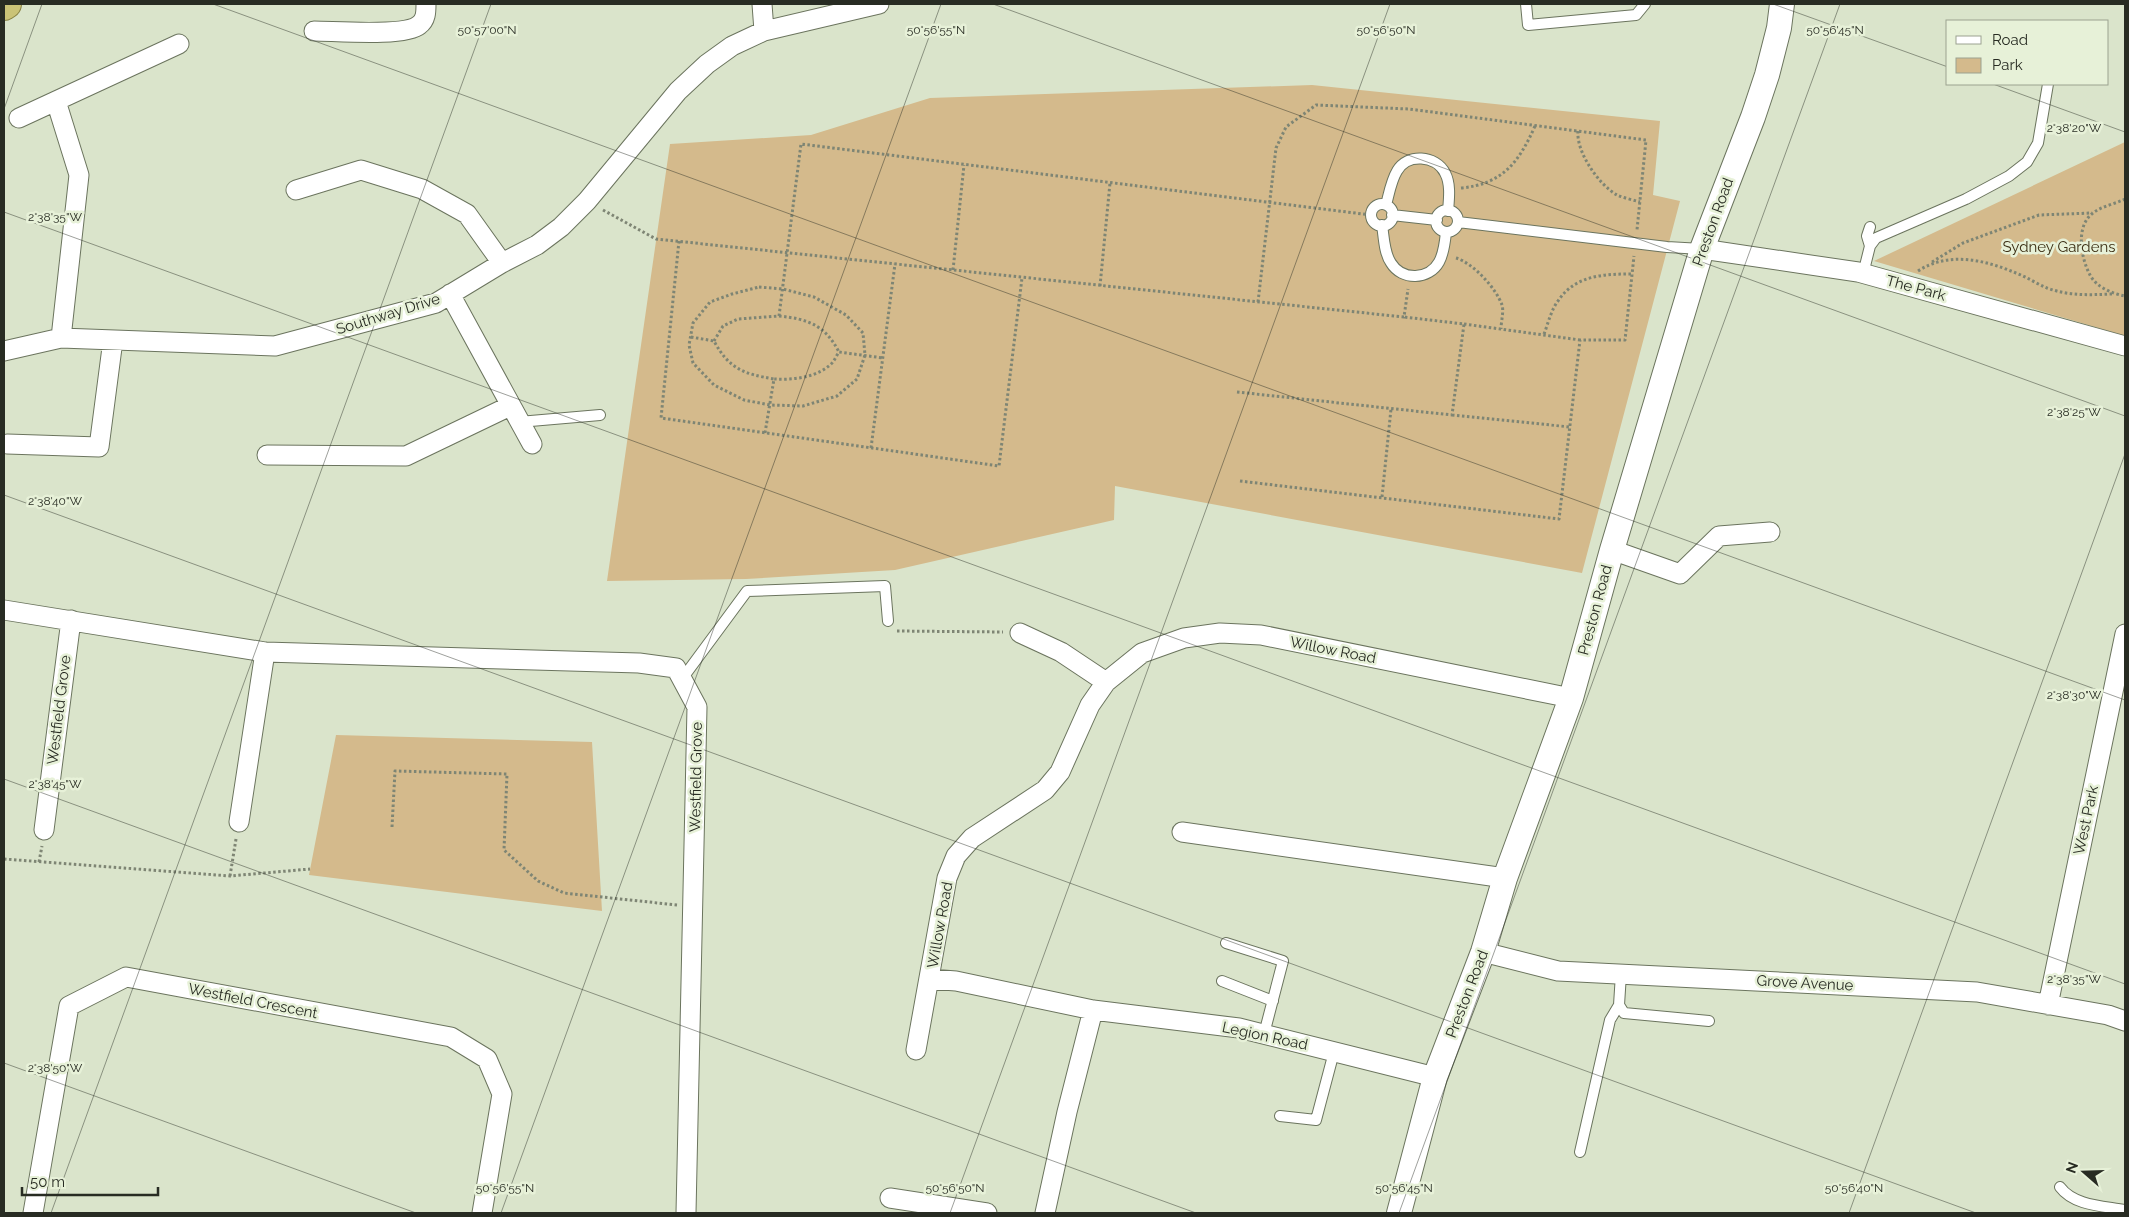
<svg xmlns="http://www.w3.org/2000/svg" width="2129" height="1217" font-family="Raleway,sans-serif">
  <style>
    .green { fill: #d4ba8c }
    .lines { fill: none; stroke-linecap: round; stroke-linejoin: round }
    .service-casing { stroke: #6b745e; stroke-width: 12 }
    .minor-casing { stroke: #6b745e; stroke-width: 21 }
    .tertiary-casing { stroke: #6b745e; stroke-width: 26 }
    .trunk-casing { stroke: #898444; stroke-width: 30 }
    .path { stroke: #7e8574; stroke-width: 3; stroke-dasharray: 2.5 2.5; stroke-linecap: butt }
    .service { stroke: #fff; stroke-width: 10 }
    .minor { stroke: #fff; stroke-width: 19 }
    .tertiary { stroke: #fff; stroke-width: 24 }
    .trunk { stroke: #cac377; stroke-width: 28 }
    .ticks { fill: none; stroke: #282c23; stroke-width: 1; stroke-opacity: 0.45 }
    .labels { text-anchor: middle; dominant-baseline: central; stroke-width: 5; stroke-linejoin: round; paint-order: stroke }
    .street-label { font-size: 15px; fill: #282c23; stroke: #e7f1d8 }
    .park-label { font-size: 15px; fill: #3b2e13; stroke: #e7f1d8 }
    .ticks-label { font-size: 12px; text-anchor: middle; fill: #282c23; stroke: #e7f1d8; stroke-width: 5; stroke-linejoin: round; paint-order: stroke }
  </style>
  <rect width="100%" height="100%" fill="#dae4cb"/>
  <!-- green -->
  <path class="green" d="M1312,85L1660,121L1653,195L1680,201L1582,573L1115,486L1114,520L895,570L746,579L607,581L670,144L811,135L930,98Z
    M2125,142V336L1874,261Z
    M336,735L592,742L602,911L309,875Z"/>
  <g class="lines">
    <!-- service casing -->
    <g class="service-casing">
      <path id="service" d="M1526,4L1528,25L1636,15L1645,4
        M1371 215a11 11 0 1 1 22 0a11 11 0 1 1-22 0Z
        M1386,205C1389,194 1391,181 1397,171C1407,153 1436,155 1445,173C1451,184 1449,199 1448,211
        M1436 221a11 11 0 1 1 22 0a11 11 0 1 1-22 0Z
        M1392,215L1437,220
        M1458,222L1667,247L1702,249
        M1382,225C1384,237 1384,253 1391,263C1402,281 1429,280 1439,262C1444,253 1445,242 1446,232
        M1870,246L1867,236L1870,227
        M1863,274L1870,246L1876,238L1966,199L2009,176L2027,162L2038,143L2048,84
        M519,422L600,415
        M682,679L747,591L885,586L888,621
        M1226,943L1283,961L1264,1034
        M1621,974L1619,1005L1624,1013L1709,1021
        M1222,981L1273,1001
        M1280,1116L1316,1120L1334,1052
        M1580,1152L1610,1020L1619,1005
        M2060,1187C2074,1206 2104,1206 2125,1210"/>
    </g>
    <!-- minor casing -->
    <g class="minor-casing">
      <path id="minor" d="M762,4L764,31
        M314,31C335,31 405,37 419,25C426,20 426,12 426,4
        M56,101L79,175L61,338
        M19,118L179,44
        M296,190L361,170L422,189L467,214L502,263
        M1702,249L1858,272L2125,346
        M450,294L532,444
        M4,351L61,338L275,346L436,303L502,263L537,245L561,227L587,201L678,91L707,64L732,46L764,31L879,4
        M7,444L99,447L113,340
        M267,455L406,456L510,406
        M1612,550L1680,574L1719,536L1770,532
        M4,610L265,652L639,663L676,668L697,707L686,1213
        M1020,633L1061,652L1106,682
        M239,822L265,652
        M44,830L71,620
        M1182,832L1505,878
        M1483,952L1558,971L1977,992L2108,1015L2125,1021
        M930,979L956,981L1093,1010L1239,1028L1435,1077
        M2048,1005L2125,634
        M916,1050L947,878L956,856L972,838L1045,790L1060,772L1090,705L1106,682L1142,653L1184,638L1220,633L1261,635L1571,698
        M890,1198L987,1213
        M33,1213L69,1006L126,977L451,1037L487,1059L502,1094L482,1213
        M1045,1213L1067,1112L1093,1010"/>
    </g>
    <!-- tertiary casing -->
    <g class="tertiary-casing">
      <path id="tertiary" d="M1399,1213L1435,1077L1483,952L1505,878L1571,698L1612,550L1702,249L1753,117L1767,75L1779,28L1782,4"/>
    </g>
    <!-- trunk casing -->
    <g class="trunk-casing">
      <path id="trunk" d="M4,6L7,4"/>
    </g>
    <!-- path -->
    <path class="path" d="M1578,131C1576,152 1599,185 1617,195C1624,198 1633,200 1640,202
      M1461,188C1503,184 1519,162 1535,126
      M2125,199C2115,204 2102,206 2093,213C2075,226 2081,258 2090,275C2096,287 2113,294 2125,296
      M603,210L656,239L1404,317L1408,289
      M679,241L661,418L999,466L1022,278
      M1456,258C1473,263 1496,288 1502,305C1504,311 1501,322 1501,329
      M1932,262L1963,243L2039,215L2092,213
      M953,270L964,165
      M1918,271C1949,251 1985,260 2016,273C2027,277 2037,284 2047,288C2069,296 2089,295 2112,294
      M1100,286L1110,183
      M759,287L783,289L814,297L846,315L863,333L865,355L857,379L837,396L803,406L770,405L744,400L714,385L693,363L689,345L693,323L710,302L732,294Z
      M1258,302L1276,148L1286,127L1316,105L1409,109L1646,140L1637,230
      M779,316C808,319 825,325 839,352
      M1464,324L1580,340
      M1544,334C1548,324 1551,310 1558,301C1575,275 1604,274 1632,274
      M691,337L714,341C729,369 744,374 774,379
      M714,341L723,326L738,319L779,316L801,144L1371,215
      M1237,392L1452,415L1464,324L1404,317
      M1452,415L1570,427
      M765,433L774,379C792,380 815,378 830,365C834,362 836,356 839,352L883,358
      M871,448L895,264
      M1240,481L1559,519L1580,340H1625L1634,256
      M1382,497L1391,409
      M897,631L1003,632
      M392,827L395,771L507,774L504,850L538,881L564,893L677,905
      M4,859L230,876L310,869
      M39,862L42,846
      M230,876L236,839"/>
    <!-- service -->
    <use href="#service" class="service"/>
    <!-- minor -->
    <use href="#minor" class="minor"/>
    <!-- tertiary -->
    <use href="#tertiary" class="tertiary"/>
    <!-- trunk -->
    <use href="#trunk" class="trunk"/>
  </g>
  <!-- ticks -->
  <path class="ticks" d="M213,4L2125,700M993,4L2125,416M1773,4L1948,67M1993,84L2125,132M4,109L42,4M4,212L2125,984M4,495L1976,1213M4,779L1196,1213M4,1063L416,1213M51,1213L491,4M501,1213L941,4M950,1213L1390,4M1399,1213L1840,4M1849,1213L2125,454"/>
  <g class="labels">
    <!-- street labels -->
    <g class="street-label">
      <text transform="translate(1713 222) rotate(-70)">Preston Road</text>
      <text transform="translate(1916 288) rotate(15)">The Park</text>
      <text transform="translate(388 314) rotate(-17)">Southway Drive</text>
      <text transform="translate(1595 610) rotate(-75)">Preston Road</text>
      <text transform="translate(1333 650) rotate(11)">Willow Road</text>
      <text transform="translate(59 710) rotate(-83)">Westfield Grove</text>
      <text transform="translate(696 777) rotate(-89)">Westfield Grove</text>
      <text transform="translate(2086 820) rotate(-78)">West Park</text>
      <text transform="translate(940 925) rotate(-80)">Willow Road</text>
      <text transform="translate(1805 983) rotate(3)">Grove Avenue</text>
      <text transform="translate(1467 994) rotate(-69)">Preston Road</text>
      <text transform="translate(253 1001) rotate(11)">Westfield Crescent</text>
      <text transform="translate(1265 1036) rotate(12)">Legion Road</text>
    </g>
    <!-- park labels -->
    <g class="park-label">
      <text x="2059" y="247">Sydney Gardens</text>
    </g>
  </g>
  <g class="ticks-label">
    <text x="1835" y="34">50°56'45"N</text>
    <text x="487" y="34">50°57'00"N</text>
    <text x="936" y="34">50°56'55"N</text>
    <text x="1386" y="34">50°56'50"N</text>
    <text x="2074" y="132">2°38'20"W</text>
    <text x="55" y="221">2°38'35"W</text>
    <text x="2074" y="416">2°38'25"W</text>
    <text x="55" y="505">2°38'40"W</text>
    <text x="2074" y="699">2°38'30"W</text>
    <text x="55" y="788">2°38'45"W</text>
    <text x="2074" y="983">2°38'35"W</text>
    <text x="55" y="1072">2°38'50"W</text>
    <text x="505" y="1192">50°56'55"N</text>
    <text x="955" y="1192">50°56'50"N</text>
    <text x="1404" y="1192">50°56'45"N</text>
    <text x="1854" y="1192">50°56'40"N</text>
  </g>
  <!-- border -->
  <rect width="2129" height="1217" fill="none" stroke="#282c23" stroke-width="10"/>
  <!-- legend -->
  <rect x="1946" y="20" width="162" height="65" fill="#e7f1d8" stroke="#9ba290"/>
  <rect x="1956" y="36" width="25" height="8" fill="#ffffff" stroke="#9ba290"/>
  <text x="1992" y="45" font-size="15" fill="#282c23">Road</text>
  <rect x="1956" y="58" width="25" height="15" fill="#d4ba8c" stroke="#9ba290"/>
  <text x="1992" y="70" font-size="15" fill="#282c23">Park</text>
  <!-- north arrow -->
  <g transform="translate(2084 1172) rotate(290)" stroke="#e7f1d8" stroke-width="4" paint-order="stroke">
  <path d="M0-4L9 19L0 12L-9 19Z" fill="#282c23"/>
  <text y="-8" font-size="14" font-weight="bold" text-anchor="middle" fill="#282c23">N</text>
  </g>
  <!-- scale -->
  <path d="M22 1187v8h136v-8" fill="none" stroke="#282c23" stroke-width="2.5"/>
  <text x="30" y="1187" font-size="15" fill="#282c23" stroke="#e7f1d8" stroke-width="4" paint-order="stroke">50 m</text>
</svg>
